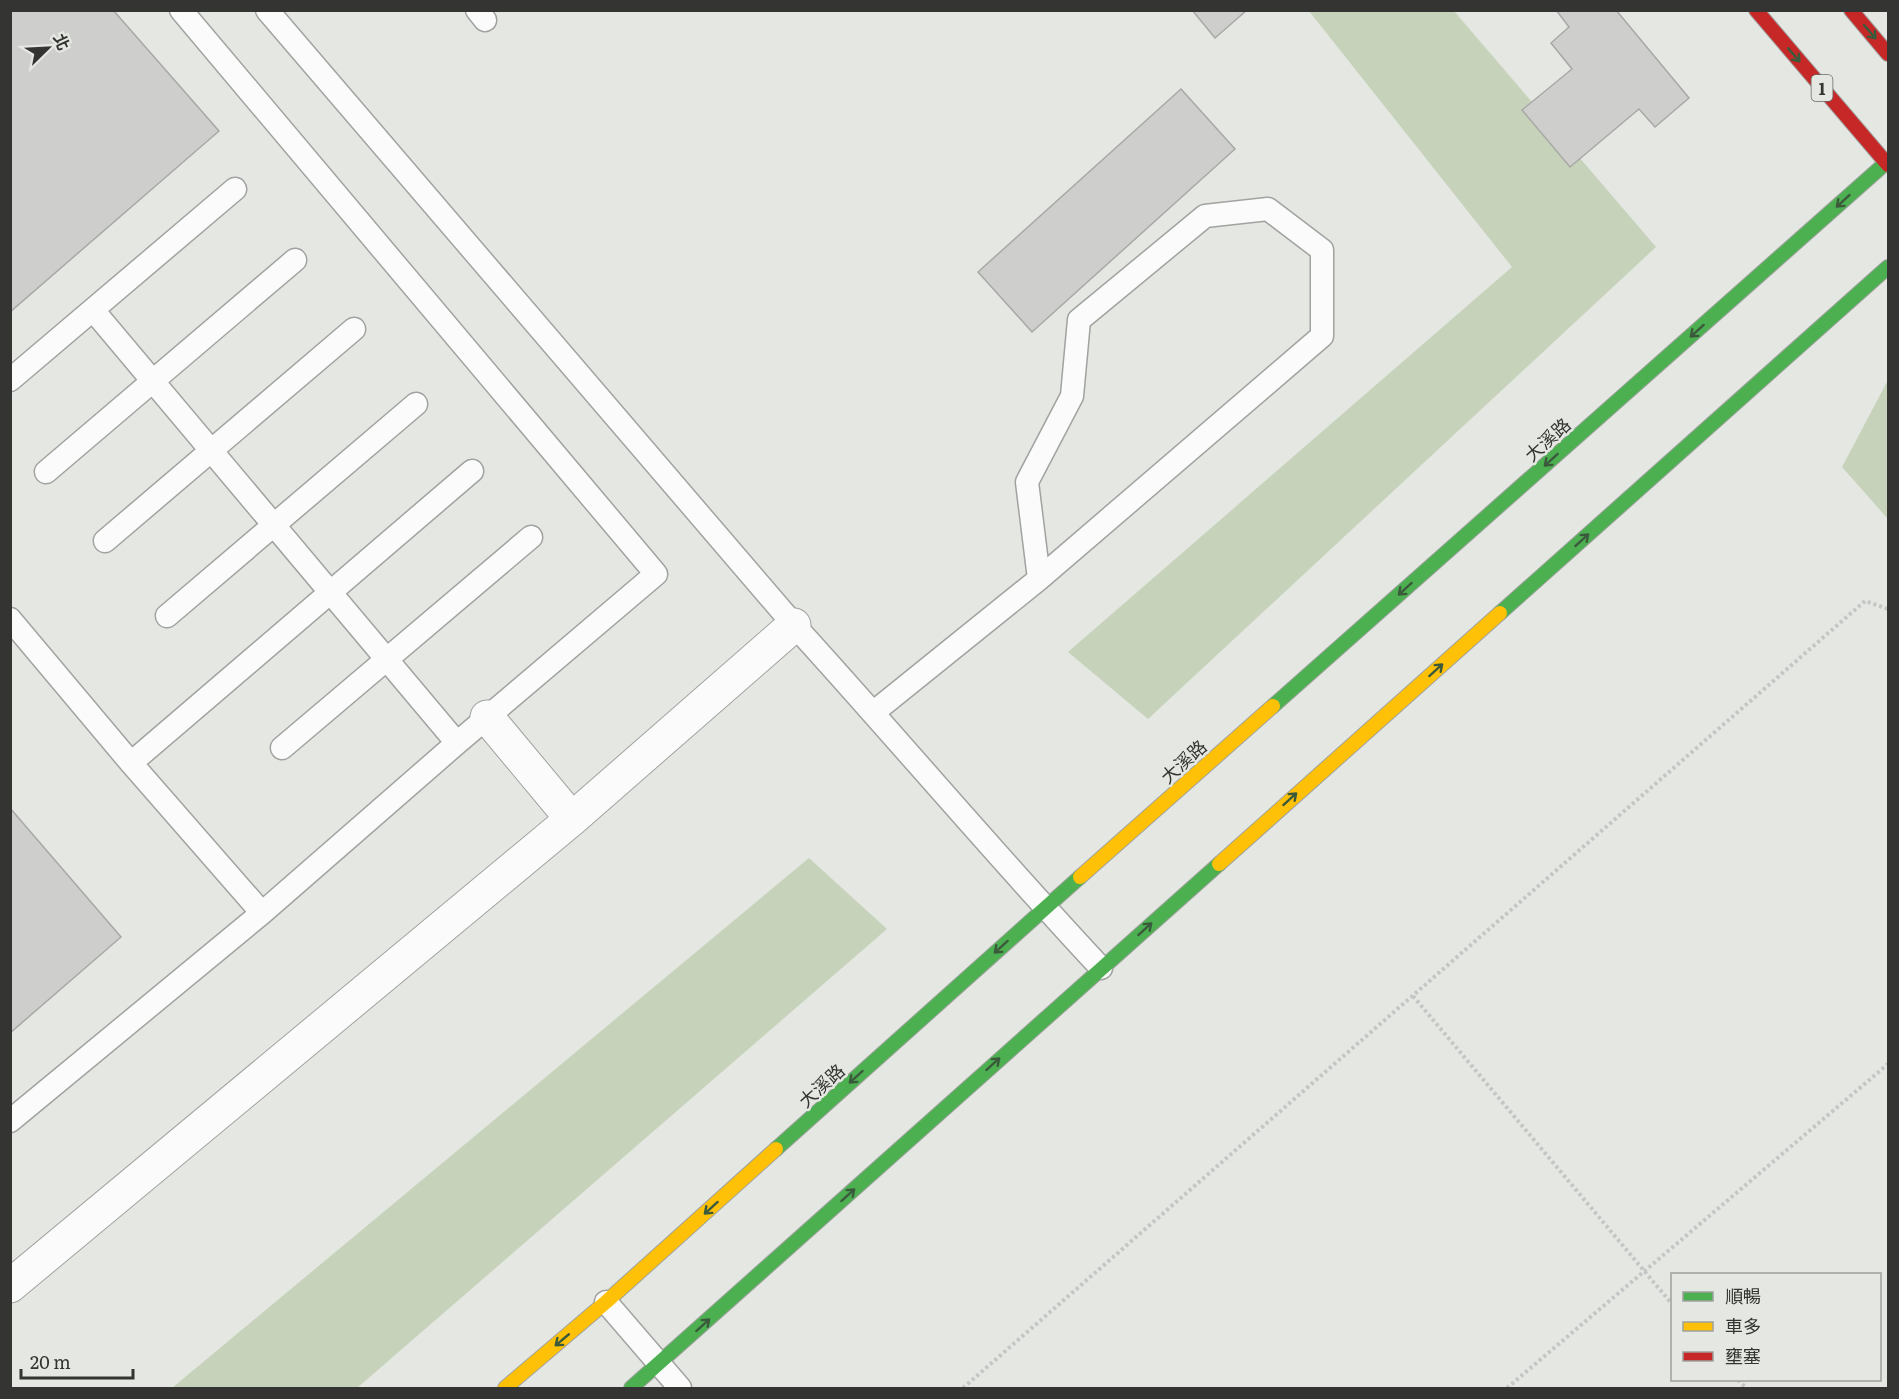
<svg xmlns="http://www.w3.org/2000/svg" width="1899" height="1399" font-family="Literata,'Noto Sans TC',serif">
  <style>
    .forest { fill: #c6d2b9 }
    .building { fill: #cecfcc; stroke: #a8a9a7; stroke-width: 1.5 }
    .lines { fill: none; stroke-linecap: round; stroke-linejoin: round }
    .lane-casing { stroke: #a1a3a0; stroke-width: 25 }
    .street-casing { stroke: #a1a3a0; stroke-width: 35 }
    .fast-casing { stroke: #a1a3a0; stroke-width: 16 }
    .slow-casing { stroke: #a1a3a0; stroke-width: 16 }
    .jam-casing { stroke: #a1a3a0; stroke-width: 16 }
    .path { stroke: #c5c5c5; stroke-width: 4; stroke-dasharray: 3 3; stroke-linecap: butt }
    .lane { stroke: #fbfbfb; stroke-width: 22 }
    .street { stroke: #fbfbfb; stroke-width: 33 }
    .fast { stroke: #4caf50; stroke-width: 14 }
    .slow { stroke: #ffc107; stroke-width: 14 }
    .jam { stroke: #c62828; stroke-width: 14 }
    .oneway { stroke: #3b5a3c }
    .labels { text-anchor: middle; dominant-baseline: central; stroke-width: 5; stroke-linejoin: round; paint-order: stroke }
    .shield { fill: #e5e8e2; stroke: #696b68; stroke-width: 1.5 }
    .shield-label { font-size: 16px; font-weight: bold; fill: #343533 }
    .street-label { font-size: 18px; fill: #343533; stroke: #e5e8e2 }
  </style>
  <rect width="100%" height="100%" fill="#e5e7e3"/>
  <!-- forest -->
  <path class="forest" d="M1309,11H1454L1656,247L1148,719L1068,652L1512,267Z
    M1888,380V519L1842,467Z
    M809,858L887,929L357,1388H172Z"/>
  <!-- building -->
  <path class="building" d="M10,10H113L219,131L10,312Z
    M1192,10H1247L1215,38Z
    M1556,10H1616L1689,98L1655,127L1639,109L1570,167L1522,110L1572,69L1551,43L1569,27Z
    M1181,89L1235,149L1032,332L978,272Z
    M10,808L121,937L10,1033Z"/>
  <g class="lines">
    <!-- lane casing -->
    <g class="lane-casing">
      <path id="lane" d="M267,10L794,625C897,738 996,856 1101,968
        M477,10L485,20
        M93,310L457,743
        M10,380L235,189
        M46,472L295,260
        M105,541L354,329
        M167,616L416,404
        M10,619L131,763L262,913
        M874,712L1039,579L1322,336V250L1268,209L1205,216L1079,320L1072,396L1027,482L1039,579
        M282,748L531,537
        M131,763L472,471
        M10,1121L262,913L457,743L656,574L181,10
        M606,1302L680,1388"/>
    </g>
    <!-- street casing -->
    <g class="street-casing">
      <path id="street" d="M487,717L572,819
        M10,1286L572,819L794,625"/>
    </g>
    <!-- fast casing -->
    <g class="fast-casing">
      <path id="fast" d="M1500,613L1888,267
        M1273,706L1888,161
        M776,1149L1080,877
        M631,1388L1219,864"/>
    </g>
    <!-- slow casing -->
    <g class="slow-casing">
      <path id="slow" d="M1219,864L1500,613
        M1080,877L1273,706
        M505,1388L606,1302L776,1149"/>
    </g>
    <!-- jam casing -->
    <g class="jam-casing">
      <path id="jam" d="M1756,10L1888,165
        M1851,10L1888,54"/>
    </g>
    <!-- path -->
    <path class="path" d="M1413,996L1672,1304
      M1738,1380L1746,1388
      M963,1388L1865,601L1888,609
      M1507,1388L1888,1064"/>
    <!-- lane -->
    <use href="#lane" class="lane"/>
    <!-- street -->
    <use href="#street" class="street"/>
    <!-- fast -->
    <use href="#fast" class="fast"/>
    <!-- slow -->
    <use href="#slow" class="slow"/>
    <!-- jam -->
    <use href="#jam" class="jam"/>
  </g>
  <!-- one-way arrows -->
  <defs><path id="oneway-shaft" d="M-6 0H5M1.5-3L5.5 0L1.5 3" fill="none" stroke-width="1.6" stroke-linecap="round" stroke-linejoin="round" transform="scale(1.5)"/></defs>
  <g class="oneway">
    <use href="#oneway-shaft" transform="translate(1870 32) rotate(49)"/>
    <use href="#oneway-shaft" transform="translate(1794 55) rotate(49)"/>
    <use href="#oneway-shaft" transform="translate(1843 201) rotate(138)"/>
    <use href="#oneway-shaft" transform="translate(1697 331) rotate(138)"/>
    <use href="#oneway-shaft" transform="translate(1551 460) rotate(138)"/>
    <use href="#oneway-shaft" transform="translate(1582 540) rotate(-42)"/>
    <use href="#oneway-shaft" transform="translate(1405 589) rotate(138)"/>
    <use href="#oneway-shaft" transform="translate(1436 670) rotate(-42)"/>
    <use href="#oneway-shaft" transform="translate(1290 799) rotate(-42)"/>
    <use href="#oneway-shaft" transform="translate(1145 929) rotate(-42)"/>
    <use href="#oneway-shaft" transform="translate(1001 947) rotate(138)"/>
    <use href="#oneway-shaft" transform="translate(993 1064) rotate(-42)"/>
    <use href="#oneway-shaft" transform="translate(856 1077) rotate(138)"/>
    <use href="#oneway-shaft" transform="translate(848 1195) rotate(-42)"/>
    <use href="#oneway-shaft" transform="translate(711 1208) rotate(138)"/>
    <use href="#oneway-shaft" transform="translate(703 1325) rotate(-42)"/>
    <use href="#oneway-shaft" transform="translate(562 1340) rotate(140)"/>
  </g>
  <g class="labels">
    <!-- shield labels -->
    <rect class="shield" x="1811.5" y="75" width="21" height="26" rx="4.5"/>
    <g class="shield-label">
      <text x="1822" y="88">1</text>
    </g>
    <!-- street labels -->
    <g class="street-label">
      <text transform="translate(1547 439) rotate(-42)">大溪路</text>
      <text transform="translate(1183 761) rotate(-42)">大溪路</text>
      <text transform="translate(821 1085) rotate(-42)">大溪路</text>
    </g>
  </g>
  <!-- border -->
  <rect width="1899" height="1399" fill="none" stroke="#343533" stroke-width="24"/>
  <!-- legend -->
  <rect x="1671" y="1273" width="210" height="108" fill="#e5e8e2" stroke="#9ea09c" stroke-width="1.5"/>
  <rect x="1683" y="1292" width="30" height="9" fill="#4caf50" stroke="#9ea09c" stroke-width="1.5"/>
  <text x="1725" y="1303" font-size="18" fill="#343533">順暢</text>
  <rect x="1683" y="1322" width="30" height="9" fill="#ffc107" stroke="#9ea09c" stroke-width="1.5"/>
  <text x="1725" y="1333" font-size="18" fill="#343533">車多</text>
  <rect x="1683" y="1352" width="30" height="9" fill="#c62828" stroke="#9ea09c" stroke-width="1.5"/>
  <text x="1725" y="1363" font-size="18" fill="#343533">壅塞</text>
  <!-- north arrow -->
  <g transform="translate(48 48) rotate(66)" stroke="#e5e8e2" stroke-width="4.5" paint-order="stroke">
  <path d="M0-4.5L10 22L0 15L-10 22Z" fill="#343533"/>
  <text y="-9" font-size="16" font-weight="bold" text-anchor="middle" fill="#343533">北</text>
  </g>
  <!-- scale -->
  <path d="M21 1369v9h112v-9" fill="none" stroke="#343533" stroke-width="3"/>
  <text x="30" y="1369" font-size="18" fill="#343533" stroke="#e5e8e2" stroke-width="4.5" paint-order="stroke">20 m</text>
</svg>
